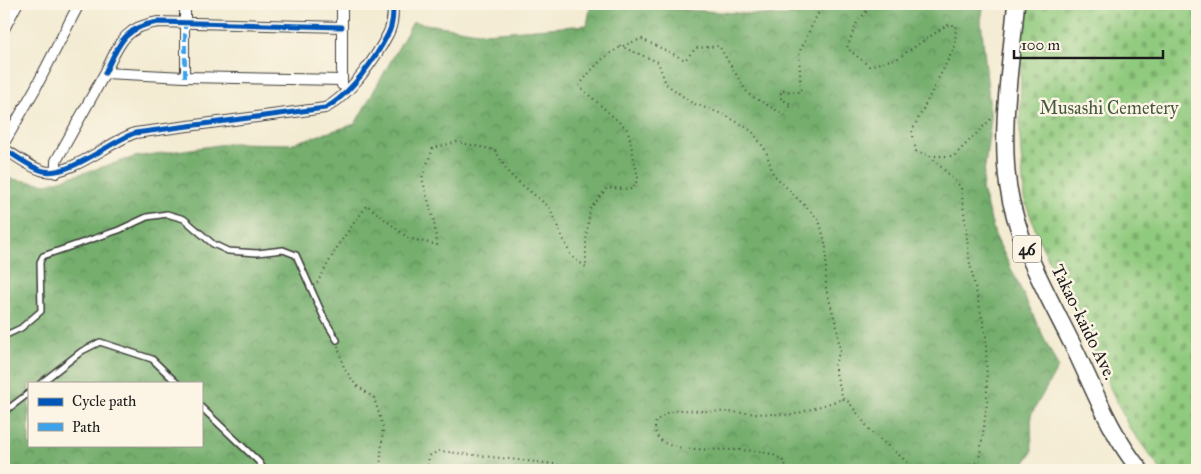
<svg xmlns="http://www.w3.org/2000/svg" width="1201" height="474" font-family="'IM FELL Great Primer',serif">
  <style>
    .forest { fill: url(#forest-crowns); stroke: #486544; fill-rule: evenodd }
    .cemetery { fill: url(#cemetery-stones); stroke: #56734d }
    .lines { fill: none; stroke-linecap: round; stroke-linejoin: round }
    .service-casing { stroke: #3c3b37; stroke-width: 8 }
    .pedestrian-casing { stroke: #3c3b37; stroke-width: 10 }
    .minor-casing { stroke: #3c3b37; stroke-width: 12 }
    .primary-casing { stroke: #3c3b37; stroke-width: 19 }
    .path { stroke: #3c3b37; stroke-width: 2; stroke-dasharray: 1 4; stroke-linecap: butt }
    .service { stroke: #fff; stroke-width: 5 }
    .pedestrian { stroke: #fff; stroke-width: 8 }
    .minor { stroke: #fff; stroke-width: 10 }
    .primary { stroke: #fff; stroke-width: 16 }
    .quiet { stroke: #3da2ea; stroke-width: 4; stroke-dasharray: 8 4; stroke-linecap: butt }
    .cycleway-casing { stroke: #fcf5e5; stroke-width: 8 }
    .cycleway { stroke: #0057b8; stroke-width: 5 }
    .labels { text-anchor: middle; dominant-baseline: central; stroke-width: 5; stroke-linejoin: round; paint-order: stroke }
    .shield { fill: #fcf5e5; stroke: #5f5d58; stroke-width: 1 }
    .shield-label { font-size: 16px; font-weight: bold; fill: #1c1c1c }
    .park-label { font-size: 18px; fill: #45593e; stroke: #fcf5e5 }
    .street-label { font-size: 18px; fill: #1c1c1c; stroke: #fcf5e5 }
  </style>
  <defs>
    <pattern id="forest-crowns" width="20" height="18" patternUnits="userSpaceOnUse" patternTransform="scale(1.25)"><rect width="20" height="18" fill="#74ae6d"/><path d="M2 6a3 3 0 1 1 6 0M12 15a3 3 0 1 1 6 0" fill="none" stroke="#5e8d59"/></pattern>
    <pattern id="cemetery-stones" width="16" height="16" patternUnits="userSpaceOnUse" patternTransform="scale(1.25)"><rect width="16" height="16" fill="#90ca7e"/><path d="M2 7V4a2 2 0 0 1 4 0v3zM10 15v-3a2 2 0 0 1 4 0v3z" fill="#7cad6c"/></pattern>
  </defs>
  <rect width="100%" height="100%" fill="#fcf5e5"/>
  <filter id="ink" filterUnits="userSpaceOnUse"><feTurbulence type="fractalNoise" baseFrequency=".02" numOctaves="2"/><feDisplacementMap in="SourceGraphic" scale="10" xChannelSelector="R" yChannelSelector="G"/><feConvolveMatrix kernelMatrix="1 2 1 2 8 2 1 2 1" color-interpolation-filters="sRGB"/></filter>
  <filter id="wash" filterUnits="userSpaceOnUse"><feTurbulence type="fractalNoise" baseFrequency=".0096" numOctaves="4" result="noise"/><feDisplacementMap in="SourceGraphic" scale="20" xChannelSelector="R" yChannelSelector="G"/><feGaussianBlur stdDeviation="1.12" result="paint"/><feColorMatrix in="noise" values="0 0 0 0 0 0 0 0 0 0 0 0 0 0 0 0 0 1.4 0 .05"/><feComposite in="paint" operator="in"/></filter>
  <g filter="url(#wash)">
    <rect width="100%" height="100%" fill="#f3ebd2"/>
    <!-- forest -->
    <path class="forest" d="M591,4L785,16L809,4H984L981,20L991,120L982,189L995,235L1058,367L1031,415L1032,452L1020,470H4V178L47,184L135,157L233,143L291,144L355,124L413,22L485,33L587,25ZM29,383H201V445H29Z"/>
    <!-- cemetery -->
    <path class="cemetery" d="M1022,4H1197V470H1161L1129,427L1040,242L1024,198L1020,137Z"/>
  </g>
  <g filter="url(#ink)">
    <g class="lines">
      <!-- service casing -->
      <g class="service-casing">
        <path id="service" d="M4,336L21,328L41,311L40,262L43,256L119,230L147,217L167,214L184,219L213,244L228,251L257,253L283,250L296,255L325,320L337,340
          M41,383L82,351L100,342L152,359L177,383
          M201,407L259,462L264,470
          M4,412L29,393"/>
      </g>
      <!-- pedestrian casing -->
      <g class="pedestrian-casing">
        <path id="pedestrian" d="M185,77V22"/>
      </g>
      <!-- minor casing -->
      <g class="minor-casing">
        <path id="minor" d="M185,4V22
          M342,4V85
          M4,29L17,4
          M105,73C119,44 124,27 158,22L342,27
          M4,143L35,89L79,4
          M4,149C16,156 31,168 44,171C69,177 111,141 135,133L325,108C349,96 376,58 388,34C393,25 393,14 393,4
          M56,173V161L105,73L185,77L341,80"/>
      </g>
      <!-- primary casing -->
      <g class="primary-casing">
        <path id="primary" d="M1016,4C1011,64 1000,126 1008,185C1017,245 1051,300 1077,354C1096,394 1112,436 1140,470"/>
      </g>
      <!-- path -->
      <path class="path" d="M873,4L857,22L847,48L869,66L898,58L947,25H956L955,46L912,131L916,151L930,156L961,187L970,264L986,336L987,403L979,462L967,465V470
        M620,46L658,62L666,84L692,103L725,115L752,131L766,151L773,174L819,220L826,246V289L837,327L840,351L834,366L843,399
        M930,156H954L992,118
        M317,283L339,244L367,205L408,238L437,245L434,221L422,178L433,148L457,142L495,150L509,174L549,207L571,256L586,267V240L590,209L607,188L633,189L638,178L628,130L579,86C598,60 612,48 642,39L685,60L696,48L719,46L748,94L785,115L791,104L781,99V91L801,92L799,53L817,15L828,4
        M338,346L344,368L356,385L374,398L383,427L380,470
        M427,470L429,456L439,451L554,464L576,470
        M787,470C782,428 642,474 656,421L668,412L681,410L792,415L843,399L849,402L872,433L917,470"/>
      <!-- service -->
      <use href="#service" class="service"/>
      <!-- pedestrian -->
      <use href="#pedestrian" class="pedestrian"/>
      <!-- minor -->
      <use href="#minor" class="minor"/>
      <!-- primary -->
      <use href="#primary" class="primary"/>
      <!-- quiet -->
      <path class="quiet" d="M185,77V22"/>
      <!-- cycleway casing -->
      <g class="cycleway-casing">
        <path id="cycleway" d="M105,73C119,44 124,27 158,22L342,27
          M4,149C16,156 31,168 44,171C69,177 111,141 135,133L325,108C349,96 376,58 388,34C393,25 393,14 393,4"/>
      </g>
      <!-- cycleway -->
      <use href="#cycleway" class="cycleway"/>
    </g>
  </g>
  <g class="labels">
    <!-- shield labels -->
    <rect class="shield" x="1013" y="235.5" width="28" height="27" rx="4"/>
    <g class="shield-label">
      <text x="1027" y="249">46</text>
    </g>
    <!-- park labels -->
    <g class="park-label">
      <text x="1109" y="108">Musashi Cemetery</text>
    </g>
    <!-- street labels -->
    <g class="street-label">
      <text transform="translate(1084 322) rotate(64)">Takao-kaido Ave.</text>
    </g>
  </g>
  <!-- margin -->
  <rect width="1201" height="474" fill="none" stroke="#fcf5e5" stroke-width="20"/>
  <!-- legend -->
  <rect x="28" y="382" width="175" height="65" fill="#fcf5e5" stroke="#a29e95"/>
  <rect x="38" y="398" width="25" height="8" fill="#0057b8" stroke="#a29e95"/>
  <text x="72" y="406" font-size="15" fill="#1c1c1c">Cycle path</text>
  <rect x="38" y="423" width="25" height="8" fill="#3da2ea" stroke="#a29e95"/>
  <text x="72" y="432" font-size="15" fill="#1c1c1c">Path</text>
  <!-- scale -->
  <path d="M1014 50v8h149v-8" fill="none" stroke="#1c1c1c" stroke-width="2.5"/>
  <text x="1021" y="50" font-size="15" fill="#1c1c1c" stroke="#fcf5e5" stroke-width="4" paint-order="stroke">100 m</text>
</svg>
